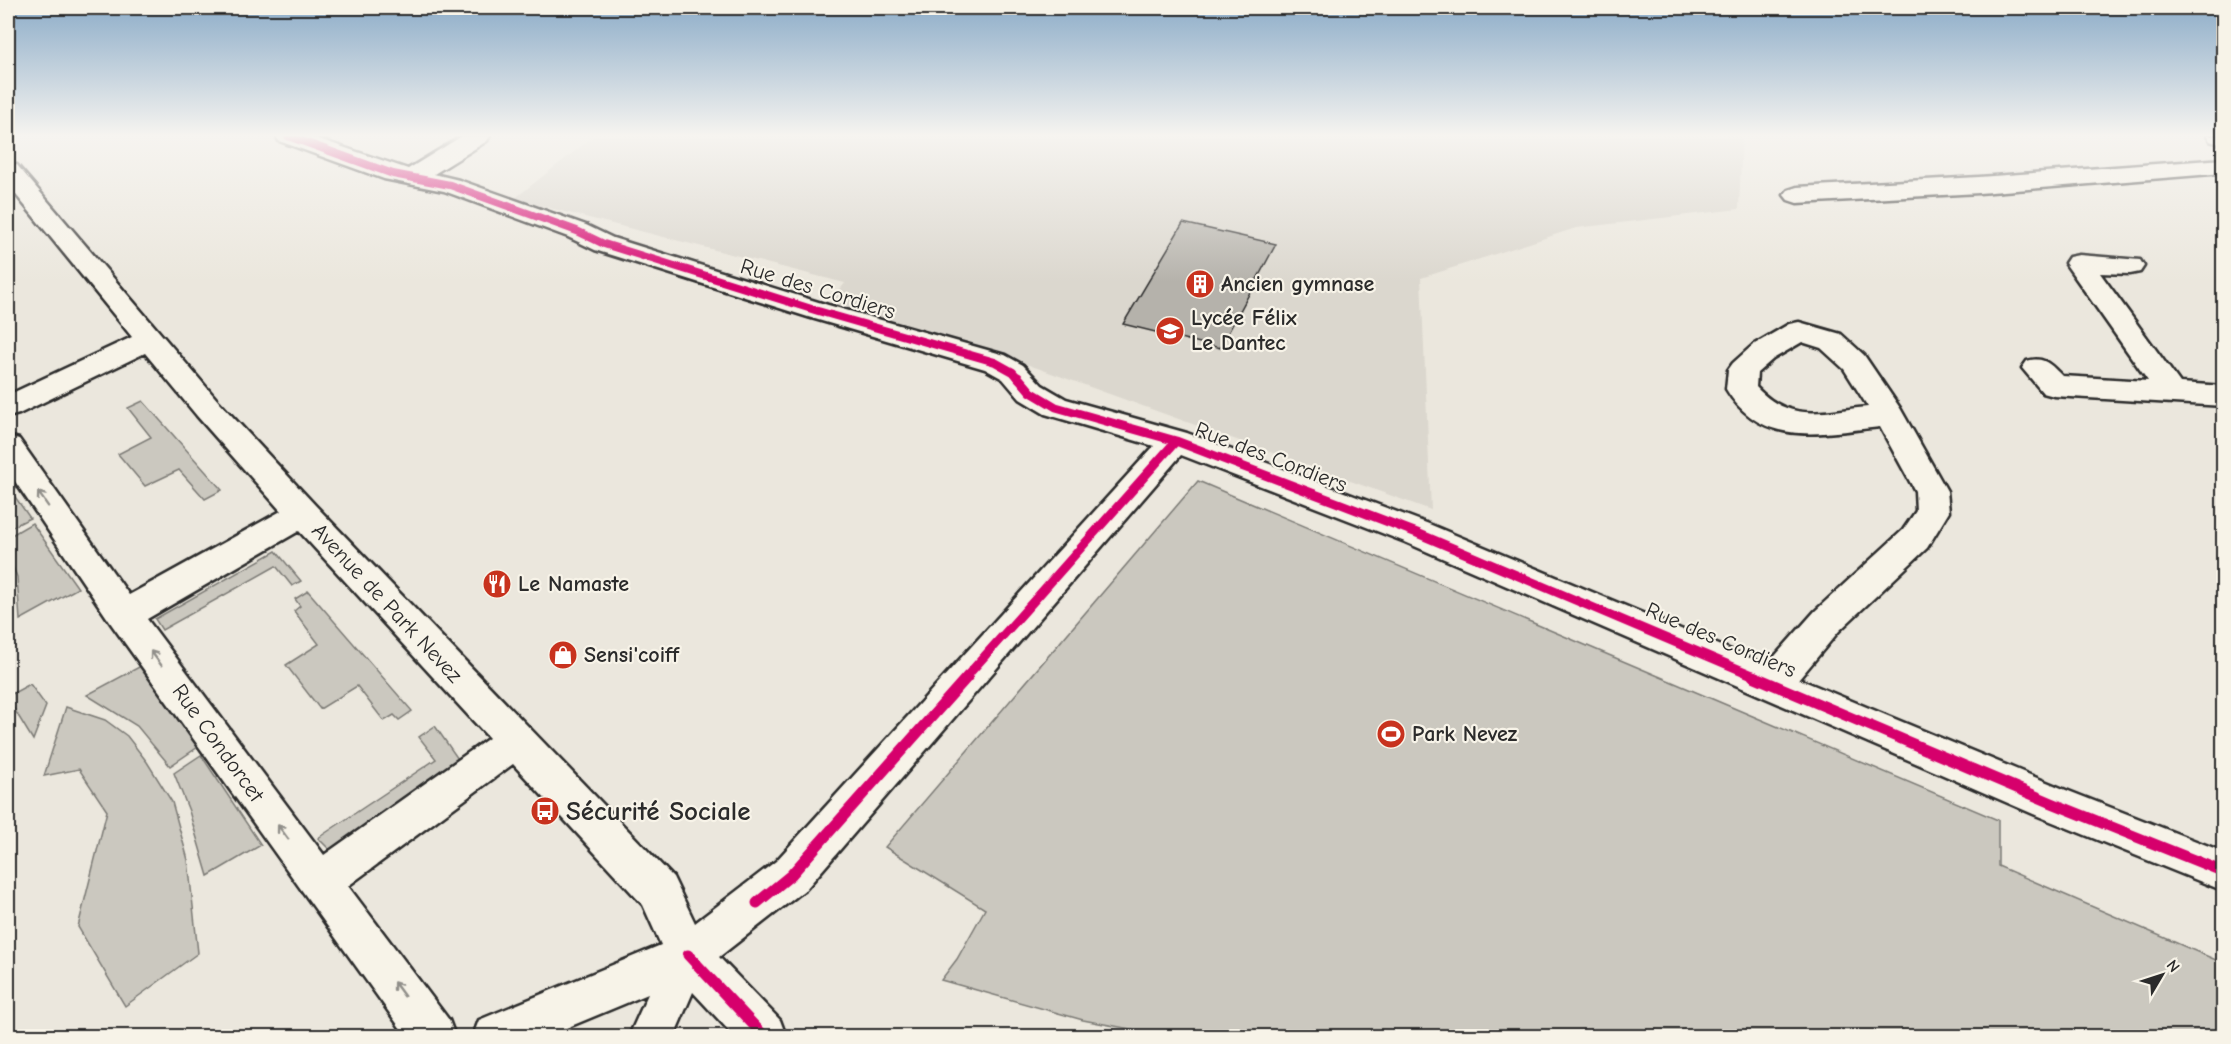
<svg xmlns="http://www.w3.org/2000/svg" width="2231" height="1044" font-family="'Comic Neue',sans-serif">
  <style>
    .built { fill: #dbd7ce }
    .green { fill: #cbc8bf; stroke: #7b7a75; stroke-width: 1.5 }
    .building { fill: #b5b2ab; stroke: #2b2b2b; stroke-width: 1.5 }
    .lines { fill: none; stroke-linecap: round; stroke-linejoin: round }
    .minor-casing { stroke: #2b2b2b; stroke-width: 5 }
    .minor { fill: #f7f3e8; fill-rule: evenodd }
    .cycleway-far2-casing { stroke: #f7f3e8; stroke-width: 10 }
    .cycleway-far1-casing { stroke: #f7f3e8; stroke-width: 13 }
    .cycleway-casing { stroke: #f7f3e8; stroke-width: 15 }
    .cycleway-far2 { stroke: #d6006c; stroke-width: 8 }
    .cycleway-far1 { stroke: #d6006c; stroke-width: 9 }
    .cycleway { stroke: #d6006c; stroke-width: 11 }
    .oneway { stroke: #918f8a }
    .labels { text-anchor: middle; dominant-baseline: central; stroke-width: 4.5; stroke-linejoin: round; paint-order: stroke }
    .poi-label { font-size: 22px; font-weight: bold; fill: #2b2b2b; stroke: #f7f3e8; text-anchor: start }
    .street-label { font-size: 22px; fill: #2b2b2b; stroke: #f7f3e8 }
    .near-poi-label { font-size: 27px; font-weight: bold; fill: #2b2b2b; stroke: #f7f3e8; text-anchor: start }
  </style>
  <rect width="100%" height="100%" fill="#ebe7dd"/>
  <filter id="ink" filterUnits="userSpaceOnUse"><feTurbulence type="fractalNoise" baseFrequency=".0167" numOctaves="2"/><feDisplacementMap in="SourceGraphic" scale="12" xChannelSelector="R" yChannelSelector="G"/><feConvolveMatrix kernelMatrix="1 2 1 2 8 2 1 2 1" color-interpolation-filters="sRGB"/></filter>
  <g filter="url(#ink)">
    <!-- built -->
    <path class="built" d="M594,136H1742L1739,209L1576,228L1421,278L1431,510L1007,357L828,305L845,283L514,199Z"/>
    <!-- green -->
    <path class="green" d="M143,401L222,490L205,499L179,470L145,486L118,454L151,437L128,408Z
      M1198,481L1998,820V866L2223,963V1036H1167L1083,1020L941,980L957,959L985,909L885,847Z
      M8,487L30,518L8,529Z
      M32,523L78,588L20,620L17,577L8,555V537Z
      M276,551L301,581L292,586L276,566L162,630L155,619Z
      M308,591L412,711L399,720L394,715L384,721L357,686L320,709L286,665L319,644L294,611L300,606L295,599Z
      M141,666L198,747L170,766L137,726L87,695Z
      M30,684L46,706L33,740L8,699V696Z
      M66,707L105,720L127,736L147,762L172,802L188,860L198,953L125,1006L78,927L107,811L79,769L44,776Z
      M435,726L458,759L331,851L318,838L436,759L419,737Z
      M201,755L261,845L208,876L189,811L174,773Z"/>
    <!-- building -->
    <path class="building" d="M1183,223L1276,244L1220,348L1123,324Z"/>
    <g class="lines">
      <!-- minor casing -->
      <g class="minor-casing">
        <path id="minor" d="M276,136H310L408,169L462,136H490L487,141L434,174L459,180L586,225L613,238L828,305L1005,355L1023,365L1042,385L1066,399L1187,433L1429,524L1767,665L1815,611L1903,530L1916,511L1915,491L1880,427C1822,433 1762,449 1726,389L1728,370L1733,363L1753,345L1789,324L1799,322L1841,334L1864,355L1900,408L1947,491L1949,512L1927,548L1839,631L1799,679L2066,790L2224,852V891L2038,816L1405,542L1181,455L806,889L719,957L780,1020L786,1036H734L693,992L674,1036H629L648,994L547,1036H473L479,1020L661,945L643,905L513,764L348,886L449,1020L455,1036H406L112,625L8,471V436L19,439L129,595L281,511L197,416L145,353L19,414L8,417V395L132,337L8,185V163L17,165L219,402L315,505L673,877L695,923L776,861L1154,446L1045,414L1020,399L1003,379L985,369L808,317L595,250L568,237L444,191L384,179L279,141ZM1802,342L1821,348L1844,369L1868,407C1822,411 1791,424 1756,387L1757,373L1773,359ZM299,531L489,738L324,855L147,619Z
          M2207,136H2224V145L2210,141Z
          M2224,159V173L1979,193L1797,203L1788,200L1784,195L1788,190L1797,187L1979,177Z
          M2079,255L2140,260L2144,266L2140,272L2130,274L2100,273L2180,383L2224,386V406L2054,396L2043,393L2022,368L2027,361C2044,356 2050,364 2062,376L2148,381L2065,263L2069,257Z"/>
      </g>
      <!-- minor -->
      <use href="#minor" class="minor"/>
      <!-- cycleway-far2 casing -->
      <g class="cycleway-far2-casing">
        <path id="cycleway-far2" d="M288,136L393,174L450,185L577,231L604,244L818,311L995,362L1013,372L1019,379"/>
      </g>
      <!-- cycleway-far1 casing -->
      <g class="cycleway-far1-casing">
        <path id="cycleway-far1" d="M1018,377L1031,392L1056,407L1176,441L1417,533L1757,677
          M966,677L1176,441"/>
      </g>
      <!-- cycleway casing -->
      <g class="cycleway-casing">
        <path id="cycleway" d="M1753,676L2052,803L2224,872
          M757,903L791,875L968,676
          M688,955L764,1036"/>
      </g>
      <!-- cycleway-far2 -->
      <use href="#cycleway-far2" class="cycleway-far2"/>
      <!-- cycleway-far1 -->
      <use href="#cycleway-far1" class="cycleway-far1"/>
      <!-- cycleway -->
      <use href="#cycleway" class="cycleway"/>
    </g>
    <!-- one-way arrows -->
    <defs><path id="oneway-shaft" d="M-6 0H5M1.5-3L5.5 0L1.5 3" fill="none" stroke-width="1.6" stroke-linecap="round" stroke-linejoin="round" transform="scale(1.5)"/></defs>
    <g class="oneway">
      <use href="#oneway-shaft" transform="translate(43 499) rotate(-125)"/>
      <use href="#oneway-shaft" transform="translate(156 658) rotate(-126)"/>
      <use href="#oneway-shaft" transform="translate(283 832) rotate(-126)"/>
      <use href="#oneway-shaft" transform="translate(399 989) rotate(-126)"/>
    </g>
  </g>
  <!-- sky -->
  <linearGradient id="sky" x2="0" y2="1"><stop stop-color="#8cacc8"/><stop offset="0.48" stop-color="#f6f4f0"/><stop offset="1" stop-color="#f6f4f0" stop-opacity="0"/></linearGradient>
  <rect width="2231" height="282" fill="url(#sky)"/>
  <!-- icons -->
  <defs>
    <g id="building-disc" transform="scale(1.5)"><circle r="9.5" fill="#c8321e" stroke="#f7f3e8"/><path d="M-4-6H4V6H1V3H-1V6H-4ZM-2.5-4.3h1.7v1.8h-1.7ZM.8-4.3h1.7v1.8H.8ZM-2.5-1h1.7V.8h-1.7ZM.8-1h1.7V.8H.8Z" fill="#fff"/></g>
    <g id="school-disc" transform="scale(1.5)"><circle r="9.5" fill="#c8321e" stroke="#f7f3e8"/><path d="M0-5L7-2L0 1L-7-2ZM-4 1L0 2.5L4 1V4Q0 6-4 4Z" fill="#fff"/></g>
    <g id="restaurant-disc" transform="scale(1.5)"><circle r="9.5" fill="#c8321e" stroke="#f7f3e8"/><path d="M-5-6h1v4h1v-4h1v4h1v-4h1v5L-1.5 .5V6h-2V.5L-5-1ZM5-6V6H3V1.5H1.5Q1.5-4 5-6Z" fill="#fff"/></g>
    <g id="shop-disc" transform="scale(1.5)"><circle r="9.5" fill="#c8321e" stroke="#f7f3e8"/><path d="M-5-2.5h2.3a2.7 3.5 0 0 1 5.4 0H5L5.5 6h-11ZM-1.5-2.5h3a1.5 2.3 0 0 0-3 0Z" fill="#fff"/></g>
    <g id="stadium-disc" transform="scale(1.5)"><circle r="9.5" fill="#c8321e" stroke="#f7f3e8"/><path d="M0-5a6.5 5 0 1 0 0 10a6.5 5 0 1 0 0-10ZM-3.5-1.8h7v3.6h-7Z" fill="#fff"/></g>
    <g id="bus-disc" transform="scale(1.5)"><circle r="9.5" fill="#c8321e" stroke="#f7f3e8"/><path d="M-5-6H5V4H4V6H2V4H-2V6H-4V4H-5ZM-3.5-4V0h7V-4ZM-3.5 1.2v1.5H-2V1.2ZM2 1.2v1.5H3.5V1.2Z" fill="#fff"/></g>
  </defs>
  <g fill-rule="evenodd">
    <use href="#building-disc" x="1200" y="284"/>
    <use href="#school-disc" x="1170" y="331"/>
    <use href="#restaurant-disc" x="497" y="584"/>
    <use href="#shop-disc" x="563" y="655"/>
    <use href="#stadium-disc" x="1391" y="734"/>
    <use href="#bus-disc" x="545" y="811"/>
  </g>
  <g class="labels">
    <!-- poi labels -->
    <g class="poi-label">
      <text x="1221" y="284">Ancien gymnase</text>
      <text x="1191" y="318">Lycée Félix<tspan x="1191" dy="25">Le Dantec</tspan></text>
      <text x="518" y="584">Le Namaste</text>
      <text x="584" y="655">Sensi'coiff</text>
      <text x="1412" y="734">Park Nevez</text>
    </g>
    <!-- street labels -->
    <g class="street-label">
      <text transform="translate(818 289) rotate(17)">Rue des Cordiers</text>
      <text transform="translate(1271 457) rotate(21)">Rue des Cordiers</text>
      <text transform="translate(387 603) rotate(47)">Avenue de Park Nevez</text>
      <text transform="translate(1721 640) rotate(23)">Rue des Cordiers</text>
      <text transform="translate(218 743) rotate(54)">Rue Condorcet</text>
    </g>
    <!-- near-poi labels -->
    <g class="near-poi-label">
      <text x="566" y="811">Sécurité Sociale</text>
    </g>
  </g>
  <!-- margin -->
  <rect width="2231" height="1044" fill="none" stroke="#f7f3e8" stroke-width="30"/>
  <rect x="15" y="15" width="2201" height="1014" fill="none" stroke="#2b2b2b" stroke-width="2" filter="url(#ink)"/>
  <!-- north arrow -->
  <g transform="translate(2162 975) rotate(51)" stroke="#f7f3e8" stroke-width="4.5" paint-order="stroke">
  <path d="M0-4.5L10 22L0 15L-10 22Z" fill="#2b2b2b"/>
  <text y="-9" font-size="16" font-weight="bold" text-anchor="middle" fill="#2b2b2b">N</text>
  </g>
</svg>
